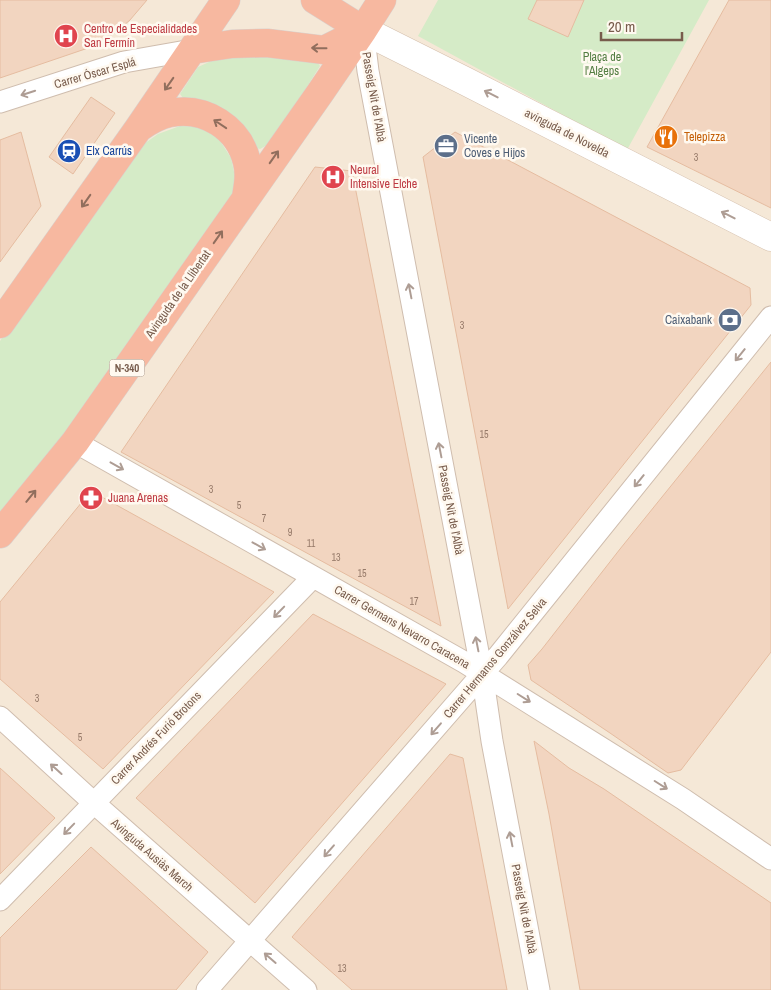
<svg xmlns="http://www.w3.org/2000/svg" width="771" height="990" font-family="'Archivo Narrow',sans-serif">
  <style>
    .residential { fill: #f5e8d7 }
    .green { fill: #d5ebc7 }
    .building { fill: #f2d5c0; stroke: #e5bca0 }
    .lines { fill: none; stroke-linecap: round; stroke-linejoin: round }
    .street-casing { stroke: #cfbdae; stroke-width: 23 }
    .secondary-casing { stroke: #d5c0ae; stroke-width: 29 }
    .highway-casing { stroke: #d9d1cd; stroke-width: 29 }
    .street { stroke: #fff; stroke-width: 21 }
    .secondary { stroke: #fff; stroke-width: 28 }
    .highway { stroke: #f7b8a0; stroke-width: 28 }
    .oneway { stroke: #916e5d }
    .oneway2 { stroke: #ae9d94 }
    .labels { text-anchor: middle; dominant-baseline: central; stroke-width: 5; stroke-linejoin: round; paint-order: stroke }
    .number-label { font-size: 10px; fill: #967a69 }
    .shield { fill: #fff9f0; stroke: #a08b7d; stroke-width: 1 }
    .shield-label { font-size: 11px; font-weight: bold; fill: #785c4c }
    .health-label { font-size: 12px; fill: #be3a42; stroke: #fff9f0; text-anchor: start }
    .park-label { font-size: 12px; fill: #547e43; stroke: #fff9f0 }
    .street-label { font-size: 12px; fill: #785c4c; stroke: #fff9f0 }
    .food-label { font-size: 12px; fill: #c56008; stroke: #fff9f0; text-anchor: start }
    .service-label { font-size: 12px; fill: #4e5e75; stroke: #fff9f0; text-anchor: start }
    .transit-label { font-size: 12px; fill: #164399; stroke: #fff9f0; text-anchor: start }
  </style>
  <rect width="100%" height="100%" fill="#fdf5e9"/>
  <!-- residential -->
  <path class="residential" d="M0,0H771V990H0Z"/>
  <!-- green -->
  <path class="green" d="M438,0H709L627,150L418,36Z
    M246,51L318,63L320,66L295,106L269,144L260,149L253,147L183,98L180,94L198,67L218,58Z
    M180,126L205,127L219,139L231,158L236,181L230,200L61,438L0,514V341L141,146L158,134Z"/>
  <!-- building -->
  <path class="building" d="M0,0H147L130,20L116,32L94,46L0,78Z
    M537,0H584L568,37L528,19Z
    M729,0H771V208L647,147Z
    M91,97L115,113L73,174L49,157Z
    M21,132L41,206L0,262V140Z
    M455,132L750,288L751,305L508,609L423,157Z
    M315,167L352,171L441,626L121,452Z
    M771,362V652L681,770L668,773L610,733L531,680L528,665L542,649L620,549Z
    M91,491L274,592L103,769L0,679V602Z
    M313,614L446,684L255,903L136,798Z
    M534,741L569,768L604,789L771,903V990H580L549,814Z
    M450,754L463,758L507,990H352L292,937Z
    M0,768L55,818L0,874Z
    M91,847L208,952L176,990H0V938Z"/>
  <g class="lines">
    <!-- street casing -->
    <g class="street-casing">
      <path id="street" d="M363,30L368,71L482,673L492,741L539,990
        M0,102L124,62L192,50
        M75,442L464,662L683,799L771,859
        M0,717L94,803L306,990
        M0,900L313,577
        M207,990L498,656L771,317"/>
    </g>
    <!-- secondary casing -->
    <g class="secondary-casing">
      <path id="secondary" d="M363,30L465,81L771,237"/>
    </g>
    <!-- highway casing -->
    <g class="highway-casing">
      <path id="highway" d="M315,0L363,30
        M192,50L232,44L267,43L324,50L362,31
        M139,128C149,121 159,115 170,113C205,106 239,128 247,162C250,174 248,185 246,197
        M0,324L138,129L226,0
        M0,534L75,442L320,93L363,30L382,0"/>
    </g>
    <!-- street -->
    <use href="#street" class="street"/>
    <!-- secondary -->
    <use href="#secondary" class="secondary"/>
    <!-- highway -->
    <use href="#highway" class="highway"/>
  </g>
  <!-- one-way arrows -->
  <defs><path id="oneway-shaft" d="M-6 0H5M1.5-3L5.5 0L1.5 3" fill="none" stroke-width="1.6" stroke-linecap="round" stroke-linejoin="round" transform="scale(1.25)"/></defs>
  <g class="oneway">
    <use href="#oneway-shaft" transform="translate(319 48) rotate(-179)"/>
    <use href="#oneway-shaft" transform="translate(169 84) rotate(125)"/>
    <use href="#oneway-shaft" transform="translate(220 124) rotate(-146)"/>
    <use href="#oneway-shaft" transform="translate(274 157) rotate(-55)"/>
    <use href="#oneway-shaft" transform="translate(86 201) rotate(125)"/>
    <use href="#oneway-shaft" transform="translate(218 237) rotate(-55)"/>
    <use href="#oneway-shaft" transform="translate(31 496) rotate(-51)"/>
  </g>
  <g class="oneway2">
    <use href="#oneway-shaft" transform="translate(28 93) rotate(162)"/>
    <use href="#oneway-shaft" transform="translate(491 94) rotate(-153)"/>
    <use href="#oneway-shaft" transform="translate(728 215) rotate(-153)"/>
    <use href="#oneway-shaft" transform="translate(410 291) rotate(-101)"/>
    <use href="#oneway-shaft" transform="translate(740 355) rotate(129)"/>
    <use href="#oneway-shaft" transform="translate(440 450) rotate(-101)"/>
    <use href="#oneway-shaft" transform="translate(117 466) rotate(29)"/>
    <use href="#oneway-shaft" transform="translate(639 481) rotate(129)"/>
    <use href="#oneway-shaft" transform="translate(259 546) rotate(29)"/>
    <use href="#oneway-shaft" transform="translate(279 612) rotate(134)"/>
    <use href="#oneway-shaft" transform="translate(477 644) rotate(-101)"/>
    <use href="#oneway-shaft" transform="translate(524 698) rotate(32)"/>
    <use href="#oneway-shaft" transform="translate(436 729) rotate(131)"/>
    <use href="#oneway-shaft" transform="translate(56 769) rotate(-138)"/>
    <use href="#oneway-shaft" transform="translate(661 785) rotate(32)"/>
    <use href="#oneway-shaft" transform="translate(69 829) rotate(134)"/>
    <use href="#oneway-shaft" transform="translate(511 839) rotate(-101)"/>
    <use href="#oneway-shaft" transform="translate(329 851) rotate(131)"/>
    <use href="#oneway-shaft" transform="translate(270 958) rotate(-139)"/>
  </g>
  <!-- icons -->
  <defs>
    <g id="hospital-disc" transform="scale(1.25)"><circle r="9.5" fill="#e0444e" stroke="#fff9f0"/><path d="M-5-5h3v3.5h4V-5h3V5h-3V1.5h-4V5h-3Z" fill="#fff"/></g>
    <g id="restaurant-disc" transform="scale(1.25)"><circle r="9.5" fill="#e8710a" stroke="#fff9f0"/><path d="M-5-6h1v4h1v-4h1v4h1v-4h1v5L-1.5 .5V6h-2V.5L-5-1ZM5-6V6H3V1.5H1.5Q1.5-4 5-6Z" fill="#fff"/></g>
    <g id="office-disc" transform="scale(1.25)"><circle r="9.5" fill="#5c6f8a" stroke="#fff9f0"/><path d="M-6-3h4V-5.5h4V-3h4V5H-6ZM-1-4.5V-3h2v-1.5ZM-6 0V1H6V0Z" fill="#fff"/></g>
    <g id="station-disc" transform="scale(1.25)"><circle r="9.5" fill="#1a4fb4" stroke="#fff9f0"/><path d="M-3-6H3Q5-6 5-4V2Q5 4 3 4L4.5 6H3L1.5 4h-3L-3 6H-4.5L-3 4Q-5 4-5 2V-4Q-5-6-3-6ZM-3.5-4v3h7v-3ZM-3.5 1v1.5H-2V1ZM2 1v1.5H3.5V1Z" fill="#fff"/></g>
    <g id="bank-disc" transform="scale(1.25)"><circle r="9.5" fill="#5c6f8a" stroke="#fff9f0"/><path d="M-6-4H6V4H-6ZM0-2.3a2.3 2.3 0 1 0 0 4.6a2.3 2.3 0 1 0 0-4.6Z" fill="#fff"/></g>
    <g id="pharmacy-disc" transform="scale(1.25)"><circle r="9.5" fill="#e0444e" stroke="#fff9f0"/><path d="M-2-6h4v4h4v4h-4v4h-4v-4h-4v-4h4Z" fill="#fff"/></g>
  </defs>
  <g fill-rule="evenodd">
    <use href="#hospital-disc" x="66" y="36"/>
    <use href="#restaurant-disc" x="666" y="137"/>
    <use href="#office-disc" x="446" y="146"/>
    <use href="#station-disc" x="69" y="151"/>
    <use href="#hospital-disc" x="333" y="177"/>
    <use href="#bank-disc" x="730" y="320"/>
    <use href="#pharmacy-disc" x="91" y="498"/>
  </g>
  <g class="labels">
    <!-- number labels -->
    <g class="number-label">
      <text x="696" y="157">3</text>
      <text x="462" y="325">3</text>
      <text x="484" y="434">15</text>
      <text x="211" y="489">3</text>
      <text x="239" y="505">5</text>
      <text x="264" y="518">7</text>
      <text x="290" y="532">9</text>
      <text x="311" y="543">11</text>
      <text x="336" y="557">13</text>
      <text x="362" y="573">15</text>
      <text x="414" y="601">17</text>
      <text x="37" y="698">3</text>
      <text x="80" y="737">5</text>
      <text x="342" y="968">13</text>
    </g>
    <!-- shield labels -->
    <rect class="shield" x="109.5" y="359.5" width="35" height="17" rx="4"/>
    <g class="shield-label">
      <text x="127" y="368">N-340</text>
    </g>
    <!-- health labels -->
    <g class="health-label">
      <text x="84" y="29">Centro de Especialidades<tspan x="84" dy="14">San Fermín</tspan></text>
      <text x="350" y="170">Neural<tspan x="350" dy="14">Intensive Elche</tspan></text>
      <text x="108" y="498">Juana Arenas</text>
    </g>
    <!-- park labels -->
    <g class="park-label">
      <text x="602" y="57">Plaça de<tspan x="602" dy="14">l'Algeps</tspan></text>
    </g>
    <!-- street labels -->
    <g class="street-label">
      <text transform="translate(95 73) rotate(-16)">Carrer Óscar Esplá</text>
      <text transform="translate(374 97) rotate(80)">Passeig Nit de l'Albà</text>
      <text transform="translate(567 133) rotate(27)">avinguda de Novelda</text>
      <text transform="translate(178 294) rotate(-55)">Avinguda de la Llibertat</text>
      <text transform="translate(451 510) rotate(79)">Passeig Nit de l'Albà</text>
      <text transform="translate(402 627) rotate(30)">Carrer Germans Navarro Caracena</text>
      <text transform="translate(495 658) rotate(-50)">Carrer Hermanos Gonzálvez Selva</text>
      <text transform="translate(156 738) rotate(-46)">Carrer Andrés Furió Brotons</text>
      <text transform="translate(152 855) rotate(41)">Avinguda Ausiàs March</text>
      <text transform="translate(524 909) rotate(79)">Passeig Nit de l'Albà</text>
    </g>
    <!-- food labels -->
    <g class="food-label">
      <text x="684" y="137">Telepizza</text>
    </g>
    <!-- service labels -->
    <g class="service-label">
      <text x="464" y="139">Vicente<tspan x="464" dy="14">Coves e Hijos</tspan></text>
      <text x="712" y="320" text-anchor="end">Caixabank</text>
    </g>
    <!-- transit labels -->
    <g class="transit-label">
      <text x="86" y="151">Elx Carrús</text>
    </g>
  </g>
  <!-- scale -->
  <path d="M601 32v8h81v-8" fill="none" stroke="#785c4c" stroke-width="2.5"/>
  <text x="608" y="32" font-size="15" fill="#785c4c" stroke="#fff9f0" stroke-width="4" paint-order="stroke">20 m</text>
</svg>
